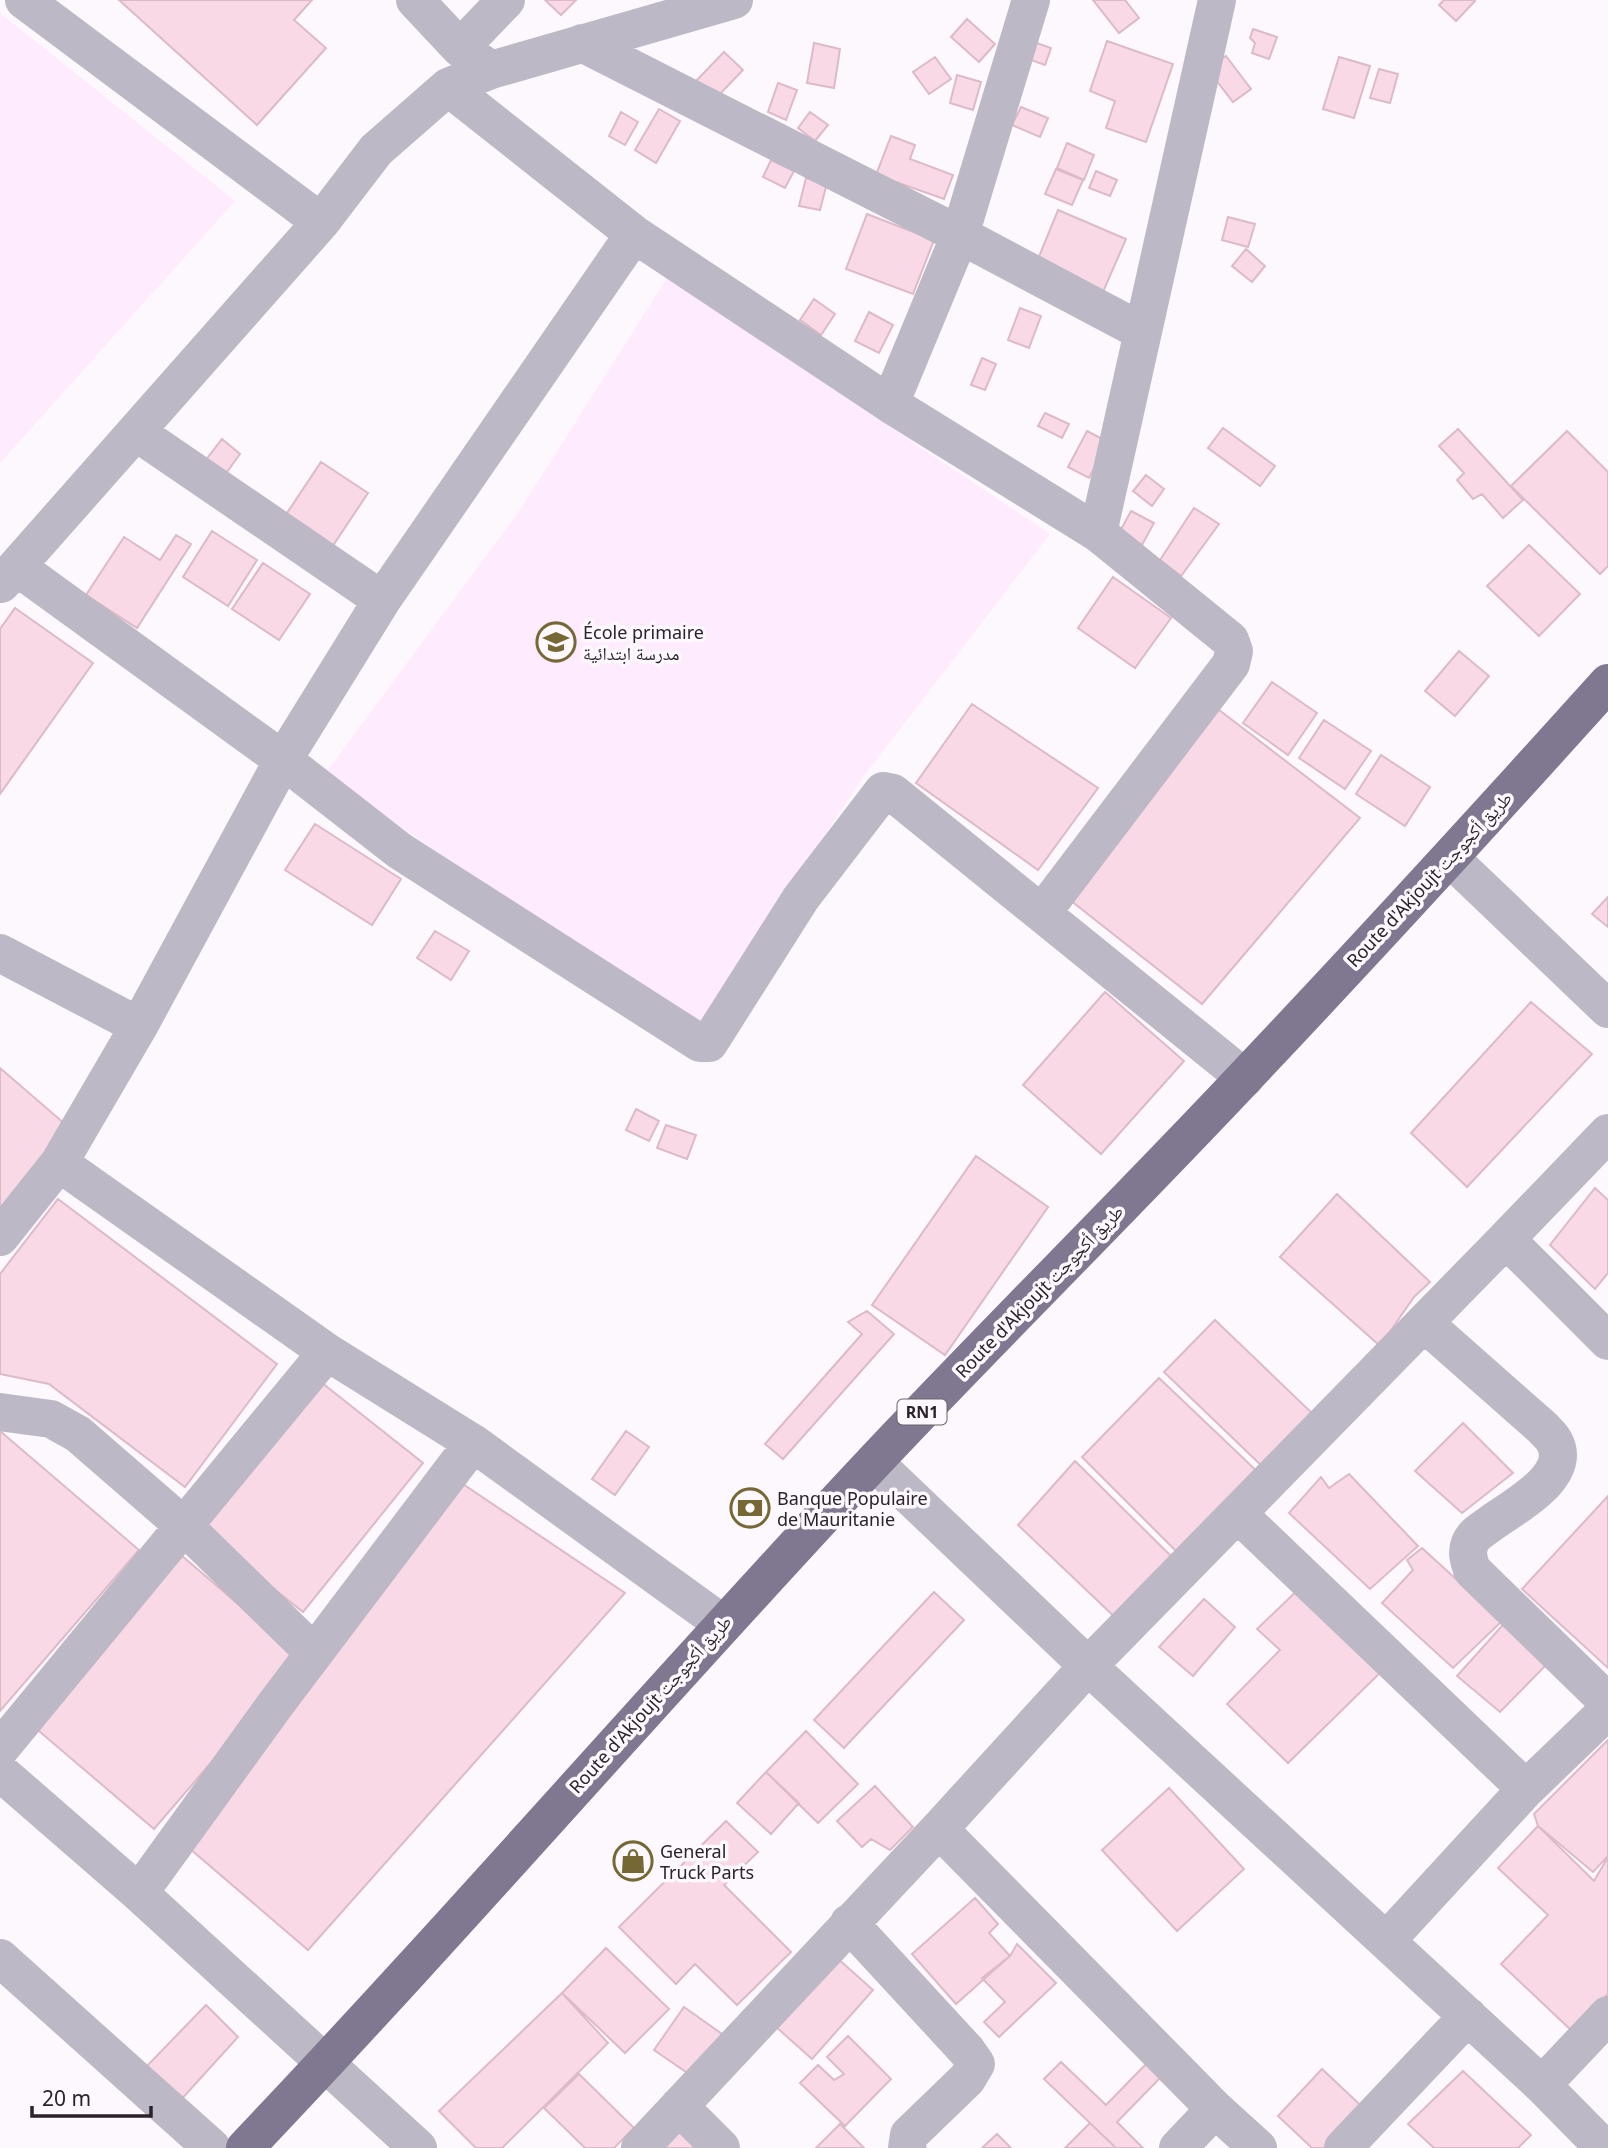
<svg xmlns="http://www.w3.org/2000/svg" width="1608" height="2148" font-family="'Noto Sans','Noto Naskh Arabic',sans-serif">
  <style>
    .built { fill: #feebfd }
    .building { fill: #f9d9e6; stroke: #dcbac7; stroke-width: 2 }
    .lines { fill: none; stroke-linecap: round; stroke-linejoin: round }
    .minor { stroke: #bdb8c5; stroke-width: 38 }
    .trunk { stroke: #807790; stroke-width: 38 }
    .labels { text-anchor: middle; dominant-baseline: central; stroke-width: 7; stroke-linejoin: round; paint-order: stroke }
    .shield { fill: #fdf8fd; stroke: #6a626a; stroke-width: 2 }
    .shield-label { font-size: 16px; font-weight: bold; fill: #2b222b }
    .poi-label { font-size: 18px; fill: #2b222b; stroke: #fdf8fd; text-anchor: start }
    .street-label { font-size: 18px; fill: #2b222b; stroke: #fdf8fd }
  </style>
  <rect width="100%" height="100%" fill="#fdf8fd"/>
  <!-- built -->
  <path class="built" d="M0,13L235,201L0,463Z
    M667,278L1050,534L863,777L696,1031L325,774L520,510Z"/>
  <!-- building -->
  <path class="building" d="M119,0H312L294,20L326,48L257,125Z
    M545,0H576L561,15Z
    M1093,0H1125L1139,18L1119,33Z
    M1444,0H1474L1475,1L1456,21L1439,5Z
    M967,19L995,44L979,62L951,37Z
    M1253,29L1277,37L1269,59L1252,53L1255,43L1250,38Z
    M1107,41L1173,64L1146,142L1106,128L1115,101L1090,91Z
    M1034,42L1051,48L1045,65L1028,59Z
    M814,43L840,49L834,88L807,83Z
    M724,52L743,70L715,99L696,81Z
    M1226,56L1251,89L1233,102L1206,67Z
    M935,57L951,79L929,94L913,72Z
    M1339,57L1370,66L1354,118L1323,109Z
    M1379,69L1398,74L1390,103L1370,98Z
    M957,75L981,82L973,110L950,103Z
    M778,83L797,90L786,120L768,112Z
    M1021,107L1048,118L1040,137L1012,125Z
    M659,109L680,121L656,163L635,150Z
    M621,112L638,122L625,145L609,136Z
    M810,112L828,125L815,141L798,128Z
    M891,136L915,145L910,159L953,175L944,199L876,175Z
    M1067,143L1094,155L1084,180L1057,168Z
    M771,160L794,171L785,188L763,177Z
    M1056,169L1083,180L1072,205L1045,194Z
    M1096,171L1117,180L1110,196L1089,188Z
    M806,178L827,183L820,210L799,206Z
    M1058,210L1126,239L1103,292L1036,264Z
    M867,214L934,240L913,294L846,269Z
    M1228,217L1255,224L1248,247L1222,240Z
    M1246,249L1265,266L1252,282L1232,266Z
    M814,299L835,314L821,335L800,320Z
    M1020,308L1041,316L1029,348L1008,340Z
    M869,312L893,325L879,353L855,341Z
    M982,358L996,364L985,390L971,385Z
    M1045,413L1069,424L1062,438L1038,426Z
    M1223,428L1275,466L1260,486L1208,448Z
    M1458,429L1523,500L1503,518L1482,494L1473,499L1457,480L1464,473L1439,446Z
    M1087,431L1108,442L1089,478L1068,467Z
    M1567,431L1608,472V566L1600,574L1511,486Z
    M222,439L240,454L224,476L205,461Z
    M321,462L368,493L332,547L285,516Z
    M1146,475L1164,489L1152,506L1133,491Z
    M1194,508L1219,524L1181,576L1160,560Z
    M1131,511L1154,523L1142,545L1119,533Z
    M212,531L257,560L228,606L183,577Z
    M176,535L191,544L137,628L86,595L124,537L160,560Z
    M1529,545L1580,594L1539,636L1487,586Z
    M263,563L310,594L279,640L232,609Z
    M1113,577L1171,618L1135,668L1078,628Z
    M15,608L93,663L0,794V629Z
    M1459,651L1489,676L1455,716L1425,691Z
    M1272,682L1317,713L1288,755L1243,723Z
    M1210,703L1360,818L1202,1004L1070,900Z
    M972,704L1098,788L1038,870L916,783Z
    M1324,720L1371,751L1345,789L1299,758Z
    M1381,755L1430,787L1405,826L1356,794Z
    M315,824L401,879L372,925L285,870Z
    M1608,897V927L1592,914Z
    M435,931L469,951L451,980L417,958Z
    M1105,992L1184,1061L1101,1154L1023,1085Z
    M1531,1002L1592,1054L1467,1187L1411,1133Z
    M0,1068L72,1130L0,1212Z
    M636,1109L659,1121L649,1141L626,1130Z
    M666,1125L696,1135L687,1159L657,1148Z
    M976,1156L1048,1207L945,1355L872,1305Z
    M1595,1188L1608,1200V1273L1595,1289L1550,1245Z
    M1337,1194L1430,1282L1414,1297L1380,1346L1280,1257Z
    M58,1199L277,1364L185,1487L49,1384L0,1374V1274Z
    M867,1311L894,1334L783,1459L765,1444L862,1334L848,1322Z
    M1215,1320L1315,1416L1266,1470L1164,1372Z
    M307,1371L423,1463L303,1612L187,1519Z
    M1159,1378L1262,1476L1184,1559L1082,1457Z
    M1463,1423L1513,1473L1462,1513L1415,1471Z
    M0,1431L139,1550L0,1711Z
    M626,1431L649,1447L615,1495L592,1479Z
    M1075,1461L1178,1563L1120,1622L1018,1525Z
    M1349,1474L1418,1546L1370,1589L1289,1513L1321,1477L1329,1488Z
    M451,1476L625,1593L308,1950L189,1848Z
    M1608,1496V1668L1522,1589Z
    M1422,1548L1502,1621L1453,1668L1382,1603L1413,1570L1407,1560Z
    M181,1555L301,1658L154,1829L33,1726Z
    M1303,1585L1387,1666L1288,1763L1227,1704L1280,1650L1257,1629Z
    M934,1592L964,1620L844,1748L814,1720Z
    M1204,1599L1235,1627L1193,1676L1159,1647Z
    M1510,1617L1547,1664L1500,1712L1457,1676Z
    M806,1731L858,1784L818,1823L766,1772Z
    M1608,1740V1856L1593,1872L1538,1826L1534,1814Z
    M766,1772L799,1803L771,1834L737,1803Z
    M875,1786L913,1827L890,1850L871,1839L862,1847L837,1821Z
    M1169,1788L1244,1869L1177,1931L1102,1850Z
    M726,1821L758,1852L724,1885L791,1952L737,2005L695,1964L676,1984L619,1927Z
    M1538,1826L1594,1881L1608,1857V1994L1572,2031L1501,1964L1548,1915L1498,1868Z
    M975,1898L998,1924L989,1933L1010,1956L956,2004L912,1954Z
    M1017,1944L1056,1983L999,2037L984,2022L1005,2002L982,1978L1010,1956Z
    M606,1948L669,2009L625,2053L562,1993Z
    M836,1957L873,1990L812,2059L775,2026Z
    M562,1993L608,2043L502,2148H476L439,2111Z
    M206,2005L238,2037L178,2103L144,2069Z
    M684,2007L722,2034L692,2076L654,2050Z
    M848,2036L891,2079L845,2126L800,2083L818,2065L834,2080L844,2074L827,2057Z
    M1061,2062L1106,2105L1148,2062L1162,2076L1117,2122L1143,2148H1116L1044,2079Z
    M1322,2069L1372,2116L1343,2148H1312L1278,2116Z
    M1463,2071L1531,2135L1518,2148H1434L1408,2124Z
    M579,2074L634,2128L614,2148H585L544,2108Z
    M1090,2123L1116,2148H1065Z
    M840,2124L864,2148H816Z
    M677,2130L695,2148H660Z
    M997,2134L1011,2148H982Z"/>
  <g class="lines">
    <!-- minor -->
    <path class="minor" d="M24,0L321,222
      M415,0L460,48
      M582,43L960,235L1143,332
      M491,70L460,48L506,0
      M634,234L890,404L1098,533
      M890,404L960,235L1031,0
      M136,432L382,600
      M17,567L283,760L400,851L700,1043H709L801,898L883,791L893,793L1245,1078
      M1,584L321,222L376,150L448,87
      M1450,858L1608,1009
      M1042,913L1231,664L1234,651L1230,640L1098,533L1217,0
      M0,953L139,1026
      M59,1163L139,1026L283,760L382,600L634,234L448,87L491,70L734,0
      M0,1237L59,1163L327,1352L473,1443L723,1624
      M1506,1239L1608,1133
      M1424,1323L1543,1428C1546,1432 1552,1436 1554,1441C1574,1476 1513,1507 1490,1524C1483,1529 1473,1535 1470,1543C1466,1553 1469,1560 1472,1570L1608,1702
      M0,1412L51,1419L78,1434L184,1526L314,1653
      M874,1462L1088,1666L1542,2085L1604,2148
      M1238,1514L1526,1789L1387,1940
      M0,1749L327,1352
      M0,1772L139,1893L418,2148
      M1526,1789L1608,1710
      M939,1829L1215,2109L1178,2148
      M139,1893L275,1705L473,1443
      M849,1923L967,2051L976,2064L967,2079L909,2135L907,2148
      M0,1958L212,2148
      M1542,2085L1608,2015
      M679,2106L721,2148
      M1215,2109L1258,2148
      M640,2148L939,1829L1088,1666L1506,1239L1608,1341
      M1343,2148L1468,2016"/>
    <!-- trunk -->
    <path class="trunk" d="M245,2148C457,1925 659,1691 870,1466C994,1334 1123,1207 1247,1075C1369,946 1489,815 1608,683"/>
  </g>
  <!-- icons -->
  <defs>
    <g id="school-ring" transform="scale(2.0125)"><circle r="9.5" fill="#fdf8fd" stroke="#766835" stroke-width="1.5"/><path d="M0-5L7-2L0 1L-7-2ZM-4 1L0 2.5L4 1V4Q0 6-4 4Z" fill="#766835"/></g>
    <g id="bank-ring" transform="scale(2.0125)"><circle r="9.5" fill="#fdf8fd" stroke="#766835" stroke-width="1.5"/><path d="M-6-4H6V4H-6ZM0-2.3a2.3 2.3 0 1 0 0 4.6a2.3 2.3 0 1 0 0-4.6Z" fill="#766835"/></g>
    <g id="shop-ring" transform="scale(2.0125)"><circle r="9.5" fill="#fdf8fd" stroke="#766835" stroke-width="1.5"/><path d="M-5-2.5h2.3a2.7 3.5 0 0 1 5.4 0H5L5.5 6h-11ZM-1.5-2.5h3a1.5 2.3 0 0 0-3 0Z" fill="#766835"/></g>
  </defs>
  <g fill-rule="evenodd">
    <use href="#school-ring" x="556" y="642"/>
    <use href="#bank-ring" x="750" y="1508"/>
    <use href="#shop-ring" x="633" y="1861"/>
  </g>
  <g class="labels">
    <!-- shield labels -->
    <rect class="shield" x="897.5" y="1399.5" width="49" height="25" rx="5"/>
    <g class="shield-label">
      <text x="922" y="1412">RN1</text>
    </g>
    <!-- poi labels -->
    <g class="poi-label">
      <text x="583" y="632">École primaire<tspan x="583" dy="21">مدرسة ابتدائية</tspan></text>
      <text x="777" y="1498">Banque Populaire<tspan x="777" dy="21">de Mauritanie</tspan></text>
      <text x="660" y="1851">General<tspan x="660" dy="21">Truck Parts</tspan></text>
    </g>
    <!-- street labels -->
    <g class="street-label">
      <text transform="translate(1429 879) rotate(-47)">Route d'Akjoujt طريق أكجوجت</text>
      <text transform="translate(1039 1291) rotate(-46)">Route d'Akjoujt طريق أكجوجت</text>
      <text transform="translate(650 1704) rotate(-48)">Route d'Akjoujt طريق أكجوجت</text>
    </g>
  </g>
  <!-- scale -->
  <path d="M32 2106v10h119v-10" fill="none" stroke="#2b222b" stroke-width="3.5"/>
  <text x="42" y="2106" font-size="21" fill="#2b222b" stroke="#fdf8fd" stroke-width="5" paint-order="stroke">20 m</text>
</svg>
